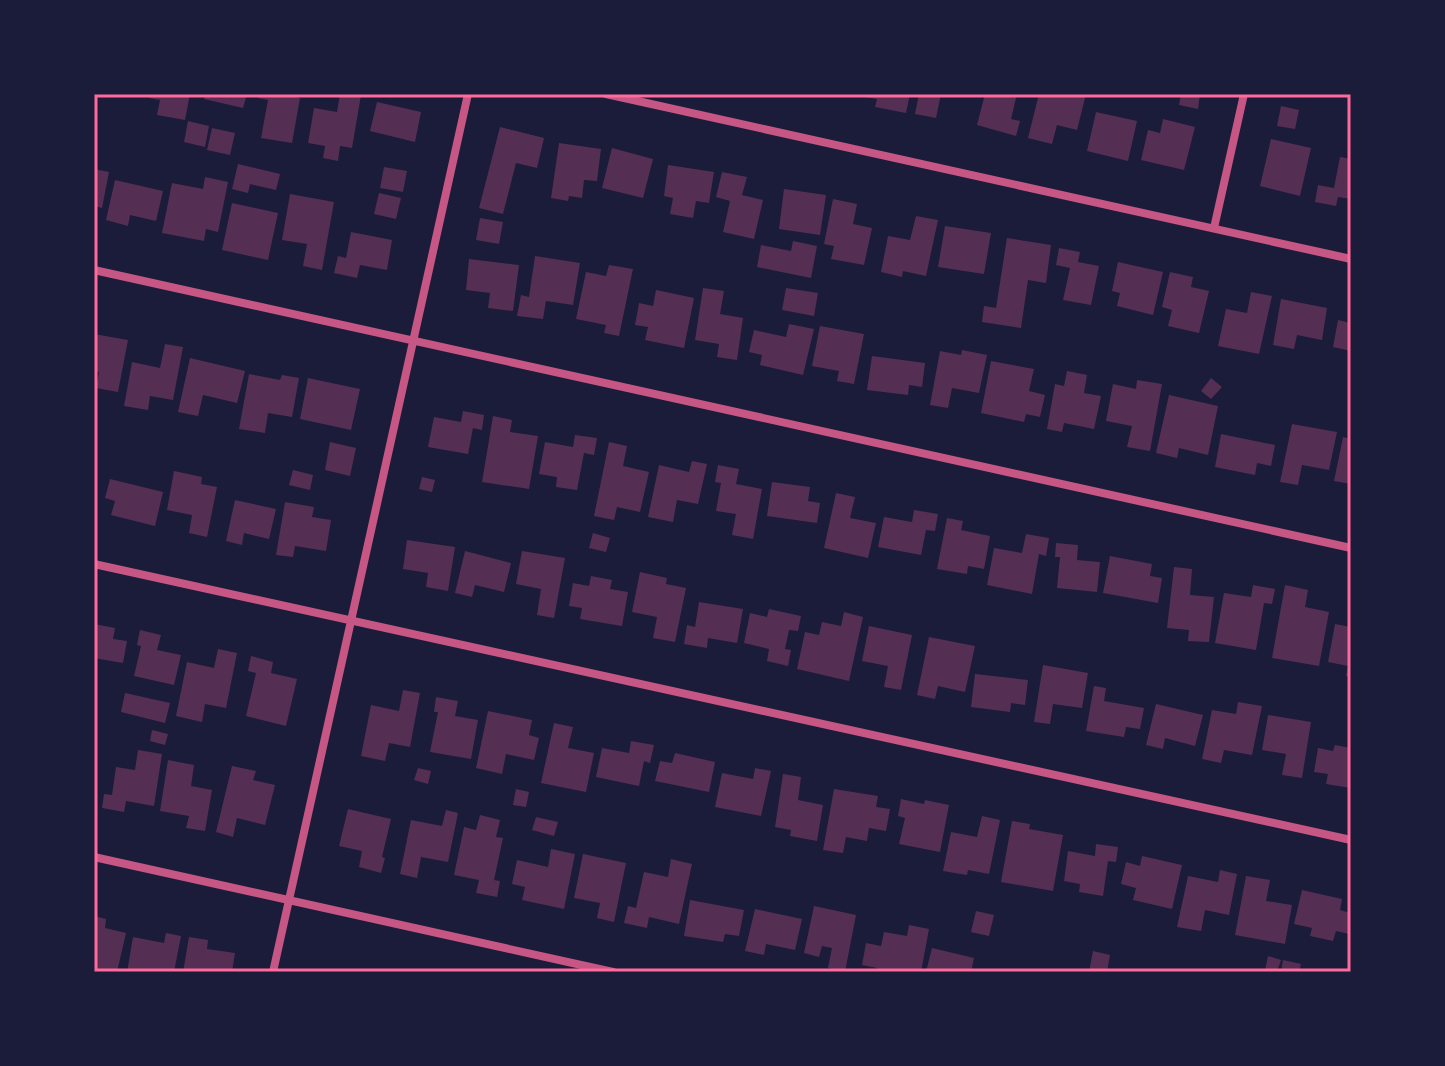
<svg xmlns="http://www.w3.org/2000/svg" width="1445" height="1066" font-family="Figtree,sans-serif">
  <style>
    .building { fill: #542f53 }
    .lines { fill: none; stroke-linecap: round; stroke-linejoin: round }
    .minor { stroke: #c65784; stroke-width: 8 }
    .neatline { fill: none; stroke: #ff6b9d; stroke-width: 3 }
  </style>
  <rect width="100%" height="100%" fill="#1b1b3a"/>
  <!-- building -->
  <path class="building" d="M150,94H190L185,120L157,115L160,100L149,98Z
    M205,94H247L243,108L204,99Z
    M259,94H283L300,98L292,143L261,138L268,100L258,98Z
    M340,94L361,95L352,148L340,146L338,161L323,158L325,146L308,143L314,108L337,112Z
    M857,94H910L906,113L875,107L877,99L857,96Z
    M919,94H941L936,118L915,114Z
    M985,94H1017L1011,119L1020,121L1016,136L977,125Z
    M1039,94H1086L1077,130L1057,125L1052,144L1028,138Z
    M1181,94H1200L1198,109L1179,105Z
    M377,102L421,112L415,142L370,131Z
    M1281,106L1299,110L1295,129L1277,126Z
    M1096,112L1137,121L1128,161L1087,151Z
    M1163,119L1195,127L1184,170L1141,160L1148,130L1160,133Z
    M188,121L209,126L205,147L184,142Z
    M500,127L544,138L537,168L516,163L503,214L479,208Z
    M212,128L235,133L230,155L207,150Z
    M1271,139L1311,148L1300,196L1260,186Z
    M559,143L601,149L597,181L584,180L582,198L569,196L568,201L551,198Z
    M612,148L653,159L643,198L602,188Z
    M1340,157L1351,159V199L1338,197L1336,206L1315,202L1318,185L1334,188Z
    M238,164L280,174L276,190L250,184L248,193L232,189Z
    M668,165L714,172L709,203L696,201L693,218L670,214L673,198L664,196Z
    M384,167L407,171L403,192L380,188Z
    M94,169L109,172L102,208L94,206Z
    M722,172L747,177L742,195L763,200L754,239L723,232L730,201L716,197Z
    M205,177L228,182L218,232L206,229L204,241L162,233L172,183L203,189Z
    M115,180L163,191L156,221L130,215L128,226L106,220Z
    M784,189L826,195L820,235L779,229Z
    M379,193L401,198L396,219L374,214Z
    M290,194L334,202L322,270L303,266L307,244L282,240Z
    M833,199L857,204L853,224L872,228L864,265L831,259L834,246L824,244Z
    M232,203L278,213L268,260L222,250Z
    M916,216L938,220L926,276L903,271L902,277L881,272L888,236L910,240Z
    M480,218L503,222L499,244L476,240Z
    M945,226L991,233L984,274L938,267Z
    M351,232L392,240L387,270L360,265L357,278L334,273L338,256L346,258Z
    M1007,238L1051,245L1046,283L1028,280L1021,328L982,322L984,306L996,308Z
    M793,241L817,246L811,278L757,267L761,245L791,251Z
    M1059,248L1080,252L1078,262L1099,266L1091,305L1063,300L1070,268L1056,265Z
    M535,256L580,263L573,305L546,301L543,319L517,316L521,295L529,297Z
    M469,259L519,265L513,311L488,308L490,293L466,290Z
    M1118,262L1163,272L1153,315L1117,306L1120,293L1112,291Z
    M609,265L633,269L619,336L604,333L606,325L576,319L586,272L606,276Z
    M1170,272L1193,277L1191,287L1209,291L1199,333L1168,326L1172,310L1162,307Z
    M703,288L724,291L720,314L743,318L737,360L717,357L719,344L695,340Z
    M786,288L818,293L814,316L782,310Z
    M656,290L694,298L684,348L645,340L648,327L635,325L639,303L653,306Z
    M1251,292L1272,296L1259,354L1218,346L1226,309L1247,313Z
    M1281,299L1327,308L1322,340L1297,335L1294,349L1273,345Z
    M1338,320L1351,323V351L1333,347Z
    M789,324L814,329L803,375L760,365L762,355L749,352L754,330L786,337Z
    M820,326L864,334L854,384L837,381L839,371L812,366Z
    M94,334L128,340L118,392L96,388L99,372L94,371Z
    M165,344L183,347L173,400L150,396L148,410L124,406L132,362L160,368Z
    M962,350L987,355L979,393L952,388L948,408L930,405L940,351L961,355Z
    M872,356L925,363L922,387L909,385L908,395L867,390Z
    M190,358L245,371L237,403L203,395L198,416L178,412Z
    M991,361L1034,369L1029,391L1045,395L1040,417L1026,414L1024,422L981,413Z
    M1067,371L1087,375L1084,393L1101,396L1094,429L1064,423L1062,432L1047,429L1055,384L1064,386Z
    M249,374L280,380L282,375L299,378L292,417L268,413L265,433L239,429Z
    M308,378L360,389L351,430L300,419Z
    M1211,378L1222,387L1211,399L1201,391Z
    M1137,380L1162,384L1150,451L1127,447L1132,426L1106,421L1113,384L1136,389Z
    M1169,395L1218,406L1208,455L1179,448L1177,458L1156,453Z
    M463,411L484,415L482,430L473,428L468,454L428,447L434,417L461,422Z
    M493,416L512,420L510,432L538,436L529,489L482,482Z
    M1292,424L1337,432L1329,470L1302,465L1298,485L1280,482Z
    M1221,434L1275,445L1271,466L1257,463L1255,475L1215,467Z
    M575,435L597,438L594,455L584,453L577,490L556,487L557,477L539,474L545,442L573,447Z
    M1343,437L1351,439V484L1334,481Z
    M330,442L356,448L350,476L325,470Z
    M609,442L627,446L623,466L649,472L640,512L617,507L614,520L594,516Z
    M692,461L707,464L698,504L677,500L673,522L648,517L659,465L689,472Z
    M718,465L739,469L736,484L762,489L753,539L732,535L736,514L716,511L721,483L715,482Z
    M293,470L313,475L310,490L289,485Z
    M174,471L202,477L201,484L217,487L207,537L189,533L192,515L167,510Z
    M422,477L435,480L432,492L419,489Z
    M110,479L163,492L155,526L111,515L115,501L105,498Z
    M772,482L810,487L808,501L820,503L817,523L767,516Z
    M836,493L855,497L850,518L876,523L868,558L824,548Z
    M235,500L276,509L269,539L244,533L242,545L226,541Z
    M285,502L314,507L312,517L331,520L326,551L295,546L293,557L276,555Z
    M914,510L938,514L935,531L926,530L921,555L878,547L884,517L912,522Z
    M947,518L963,521L961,530L990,536L984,569L968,566L967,574L937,569Z
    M593,533L610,538L606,552L589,548Z
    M1026,534L1049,538L1046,556L1039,554L1032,594L987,585L994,548L1022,553Z
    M407,540L455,547L448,591L426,587L428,573L403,569Z
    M1056,543L1078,545L1077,560L1100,562L1097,592L1057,588L1060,557H1055Z
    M465,551L511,563L504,592L475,585L472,597L455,593Z
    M522,551L565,558L554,618L537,615L541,589L516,584Z
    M1110,556L1152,564L1150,576L1162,578L1158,603L1103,593Z
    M1174,567L1192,569L1190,595L1214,597L1209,642L1188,641L1189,630L1167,628Z
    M640,572L667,578L666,584L686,588L675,642L653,638L657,617L632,612Z
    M591,576L612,580L610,589L628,592L622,626L580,619L582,608L569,606L573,583L589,586Z
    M1253,585L1275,589L1272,604L1264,603L1256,650L1215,643L1224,593L1251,597Z
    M1285,585L1308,590L1305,607L1329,612L1319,666L1272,658Z
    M699,602L743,609L737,643L708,638L707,648L684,644L687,625L695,627Z
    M769,609L801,616L798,631L789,630L785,649L791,650L788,666L767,661L769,649L744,643L750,613L767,617Z
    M844,612L863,617L849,681L797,669L805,632L819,635L822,622L841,626Z
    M94,624L115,628L113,639L127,641L123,663L94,658Z
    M1335,624L1351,627V677L1346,676L1348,666L1328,662Z
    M869,626L912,635L901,690L884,687L888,666L862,661Z
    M140,630L161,635L157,650L181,655L174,685L134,676L141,646L137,645Z
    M929,637L975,646L965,692L938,686L935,699L917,695Z
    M218,649L237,653L226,708L205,704L202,722L176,716L187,662L214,668Z
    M251,656L273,662L271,673L297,679L286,726L246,716L256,673L248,671Z
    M1043,665L1088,673L1082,708L1053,704L1050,724L1034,722Z
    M975,674L1028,680L1025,705L1011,703L1010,712L971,707Z
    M1094,686L1106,688L1104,701L1144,708L1140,729L1126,727L1124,737L1086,731Z
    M403,690L420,693L410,747L389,743L385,761L361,756L371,705L399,711Z
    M125,693L170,703L165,723L121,712Z
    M436,697L458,701L455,716L478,720L471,759L430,752L438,712H434Z
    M1238,702L1262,706L1252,755L1224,750L1221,763L1202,759L1212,710L1236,714Z
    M1156,704L1203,715L1195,746L1165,738L1163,749L1146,745Z
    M488,711L532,720L529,735L539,738L534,760L506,754L502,774L476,768Z
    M1268,715L1311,722L1302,778L1282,775L1286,754L1262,750Z
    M554,723L573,727L568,748L594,753L586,792L541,783Z
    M152,730L168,734L165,745L150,741Z
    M631,741L654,745L650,763L644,761L639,786L596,777L602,748L629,753Z
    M1335,745L1351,748V788L1326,784L1328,774L1314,772L1318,748L1333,751Z
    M138,750L162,754L154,806L126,801L124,812L102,808L104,794L112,795L116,767L135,770Z
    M675,753L715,762L709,792L655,781L660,761L672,763Z
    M168,760L194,765L191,786L212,790L205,831L186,828L189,816L160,811Z
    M232,766L256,771L253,780L275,785L265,825L237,818L233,837L216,832Z
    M418,768L431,771L428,784L414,780Z
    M755,768L771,771L761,816L715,807L722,773L753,779Z
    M783,774L801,777L798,800L823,805L817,841L790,836L791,830L775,827Z
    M516,789L529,792L526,807L513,805Z
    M834,789L878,796L876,807L890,809L886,831L869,828L867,841L846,837L843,853L823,850Z
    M901,799L924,804L925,800L949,805L940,852L899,844L905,818L898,816Z
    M348,809L391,819L382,857L385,858L381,873L359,867L362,851L339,846Z
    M446,810L458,813L448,862L421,857L417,878L400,874L411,820L442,826Z
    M480,815L500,820L496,837L503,838L494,880L500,881L497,897L476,893L479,880L454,875L464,827L476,830Z
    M982,816L1000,820L989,874L968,870L967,875L943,871L951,832L977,837Z
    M536,817L558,822L554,836L532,830Z
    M1012,821L1030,824L1029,829L1063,835L1053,891L1001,882Z
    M1096,844L1118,847L1116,862L1108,861L1103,896L1079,892L1080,884L1064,881L1068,851L1095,856Z
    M551,849L575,854L564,909L522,900L525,887L512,884L517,860L548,867Z
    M583,854L626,863L614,922L597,918L600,903L574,898Z
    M1142,856L1182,865L1172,909L1133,900L1136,888L1121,884L1126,862L1140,866Z
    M671,859L692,864L679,924L649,917L647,928L624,923L628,906L636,908L644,872L668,877Z
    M1220,870L1237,874L1229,915L1205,910L1201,931L1177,927L1188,876L1218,882Z
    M1246,876L1270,880L1266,901L1292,905L1285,944L1235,935Z
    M1302,890L1342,899L1340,910L1351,913L1349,934L1336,931L1333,941L1310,936L1312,928L1294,924Z
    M690,900L744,910L739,936L725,934L723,942L684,936Z
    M814,906L856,915L845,972L828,968L832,948L822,946L819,957L804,953Z
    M755,909L802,919L795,950L766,944L764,955L745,951Z
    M976,911L994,915L989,936L971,932Z
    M94,916L106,919L105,928L126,933L117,972H94Z
    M909,925L929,929L921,972H876L877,968L862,965L866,943L881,946L884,932L907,936Z
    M166,933L181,936L174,972H127L133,937L164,943Z
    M189,937L208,940L207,949L235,953L232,972H183Z
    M932,948L974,958L971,972H926Z
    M1093,951L1110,955L1107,972H1089Z
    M1268,956L1281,960L1277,972L1265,970Z
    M1283,960L1301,964L1299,972H1281Z"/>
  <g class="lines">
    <!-- minor -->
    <path class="minor" d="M606,94L1351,259
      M1214,228L1244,94
      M94,270L1351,548
      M94,564L1351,840
      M94,857L613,972
      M273,972L468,94"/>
  </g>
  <!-- border -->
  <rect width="1445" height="1066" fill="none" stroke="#1b1b3a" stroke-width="192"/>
  <rect x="96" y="96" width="1253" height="874" class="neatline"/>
</svg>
